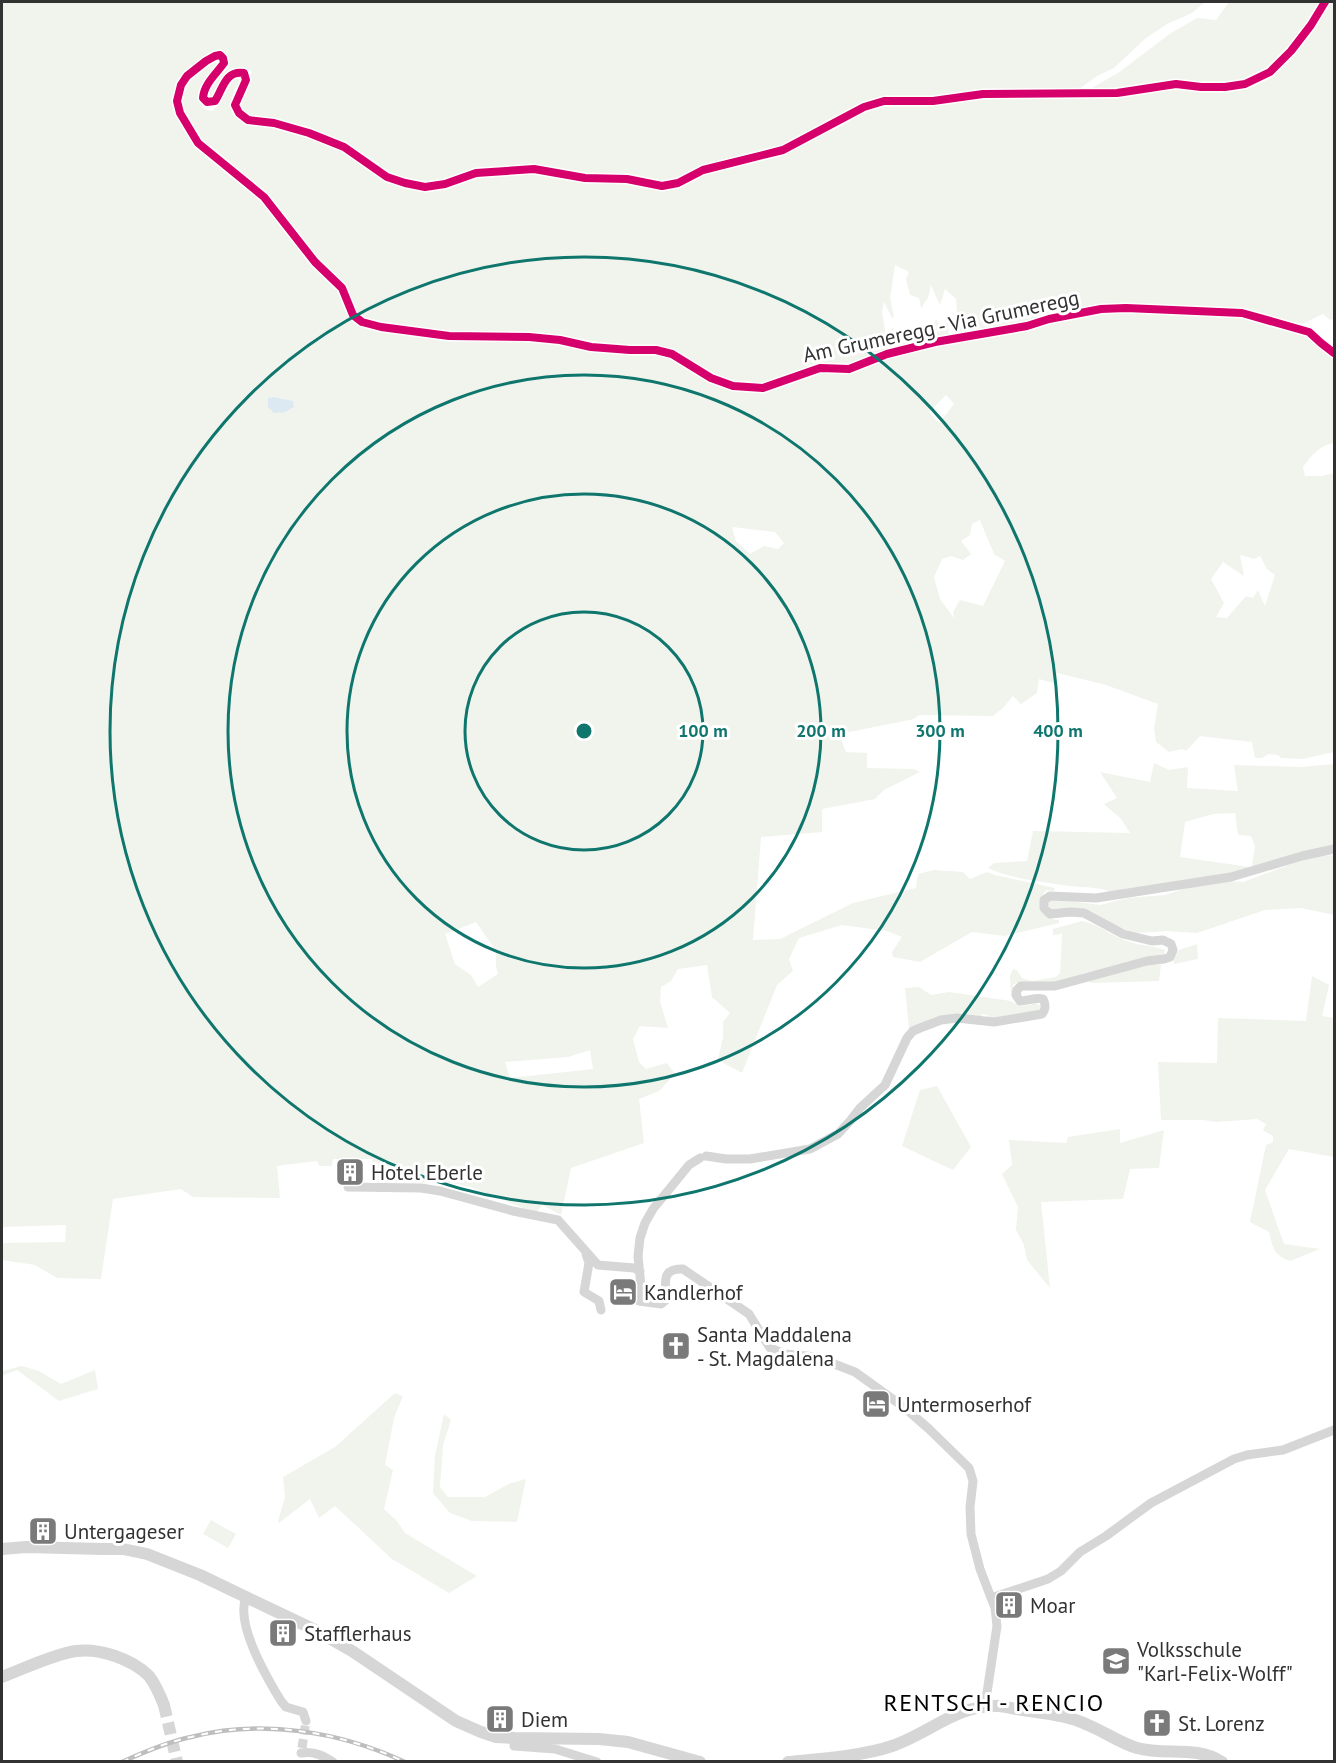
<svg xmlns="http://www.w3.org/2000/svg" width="1336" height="1763" font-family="'PT Sans',sans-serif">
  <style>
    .green { fill: #f1f4ed; fill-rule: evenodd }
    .water { fill: #dde9f2 }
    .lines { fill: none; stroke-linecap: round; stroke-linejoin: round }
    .minor-tunnel { stroke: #d6d6d6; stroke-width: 9; stroke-dasharray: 9 4.5; stroke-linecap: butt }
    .tertiary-tunnel { stroke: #d6d6d6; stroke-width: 12; stroke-dasharray: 12 6; stroke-linecap: butt }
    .minor { stroke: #d6d6d6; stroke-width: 9 }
    .tertiary { stroke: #d6d6d6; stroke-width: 12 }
    .rail-casing { stroke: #bebebe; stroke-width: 4.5 }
    .rail { stroke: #fff; stroke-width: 2; stroke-dasharray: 7; stroke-linecap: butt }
    .cycleway-casing { stroke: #fff; stroke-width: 11 }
    .cycleway { stroke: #d6006c; stroke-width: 8 }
    .ring { fill: none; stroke: #0f766e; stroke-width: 3 }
    .labels { text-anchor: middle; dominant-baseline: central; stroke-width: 6; stroke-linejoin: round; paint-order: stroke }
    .street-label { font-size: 21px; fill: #323232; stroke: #fff }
    .poi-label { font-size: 21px; fill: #323232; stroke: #fff; text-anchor: start }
    .quarter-label { font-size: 24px; letter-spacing: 1.5px; fill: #000; stroke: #fff }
    .centre { fill: #0f766e; stroke: #fff; stroke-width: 3 }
    .ring-label { font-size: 18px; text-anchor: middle; font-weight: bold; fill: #0f766e; stroke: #fff; stroke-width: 6; stroke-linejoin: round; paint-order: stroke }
  </style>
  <rect width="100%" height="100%" fill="#fff"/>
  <!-- green -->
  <path class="green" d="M2,2H1205L1192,13L1167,24L1146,38L1114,68L1097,76L1079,89L982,91L933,97L883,98L782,147L676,180L661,183L582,175L534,166L425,184L389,174L376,162L345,142L289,122L254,117L245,113L240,107C242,95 253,83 251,71C231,60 223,83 215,98H211C205,84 223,72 229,61L228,56L218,51L212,53L174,99L173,107L186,128L263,199L339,290L352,322L360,325L531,340L659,354L670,357L710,380L763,391L804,375L938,345L1102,312L1128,311L1240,317L1308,335L1334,355V443C1320,445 1311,456 1303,467L1305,476H1322L1334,473V752L1303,759L1281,758L1278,755L1268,754L1262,758H1255L1252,742L1200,736L1186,751L1182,749L1169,752L1156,742L1154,729L1158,704L1106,685L1057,673V684L1039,679L1037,693L1021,704L1013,696L1003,708L993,716L919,715L914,719L839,734L846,752L867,753V768L914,769L920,772L884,790L875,799L822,809V832L761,837L753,940L780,939L853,903L916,888L918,874L934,870L963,872L970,879L987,872L995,875L1055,888L1054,891L1046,890C1035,903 1042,919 1059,920V923L1004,936L972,932L920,962L893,957L892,952L902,937L887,931L842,925L799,938L789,959L793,971L777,985L742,1073L718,1060L723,1037V1022L730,1013L712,997L707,965L678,969L671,981L661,987L660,1002L668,1028L640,1026L633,1039L639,1062L646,1069L667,1063L675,1074L659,1091L639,1099L644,1143L571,1168L561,1215L542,1205L536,1213L470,1187L453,1183L374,1182L372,1159H333L332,1166H319L317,1161L277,1166L280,1198L193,1197L181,1189L113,1199L101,1279L57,1278L35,1265L2,1260V1243L65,1242L66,1225L2,1227ZM946,395L954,404L939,423L929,412ZM980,520L994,554L1005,561L983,606L960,600L953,612L954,618L940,599L934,577L942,559L951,556L963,560L971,554L961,541L970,535L972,524ZM732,527L775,532L784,543L778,549L764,546L750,554L736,541ZM1240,555L1254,559L1260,556L1267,569L1275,575L1265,606L1258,590L1253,598L1246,596L1227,618L1216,617L1224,603L1211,579L1223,562L1244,576ZM476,922L496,951V966L498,974L478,987L471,975L455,964L445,934ZM590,1050L593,1069L510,1078L505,1062L568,1057Z
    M1229,2H1334V319L1330,320L1323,314L1302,324L1240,310L1129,303L1101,305L1026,322L952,334L957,313L956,299L945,289L940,305L931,285L928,298L921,308L919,298L910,295L906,279L909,272L895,265L890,298L894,317L892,318L884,302L882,312L888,350L848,366L763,385L734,383L712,375L674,352L592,341L561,335L534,333H449L367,319L355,313L319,261L246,178L197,137L193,125L181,110L180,97L188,79L205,64L214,61L218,63C213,77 193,82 201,103C203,109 206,110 212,111C220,105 221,102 222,93C223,88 227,83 231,79L239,78V83L234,91L231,108L237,116L307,136L341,150L385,180L404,187L425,190L477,177L532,173L626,182L646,187L783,153L843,125L866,111L886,104L1117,90L1090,89L1118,73L1171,33L1197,18L1216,20Z
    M936,319L942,331L949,319L948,336L892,349V327L903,341L911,336L920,337L924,325L930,333Z
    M1154,763L1169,770L1188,767L1187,788L1238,791L1234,765L1301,767L1334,764V846L1255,868L1252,865L1255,846L1251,836L1238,835L1235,813L1213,814L1185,822L1180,857L1250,867L1251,870L1112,893C1099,886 1085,888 1070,886C1045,882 1011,879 988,868L994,863L1027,861L1033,831L1130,833L1121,819L1104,804L1117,798L1100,772L1150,782Z
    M1334,855V915L1301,908L1265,910L1197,933L1167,931L1136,933L1118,927L1092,912L1083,909L1052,910L1048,905L1049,902L1056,899L1100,905L1128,898L1165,895L1190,887L1230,881L1243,882L1297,862L1323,856Z
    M1082,921C1098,924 1112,936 1127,941C1139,946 1153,945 1165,950L1163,956L1084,973L1056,983H1016L1013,985V995H1011L1010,976L1013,969L1017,970L1022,978L1032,981L1056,977L1060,973L1062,934L1053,935V929Z
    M1197,944L1198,959L1174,964L1173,960L1179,950Z
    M1153,964L1161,965L1159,981L1090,983L1089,980Z
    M1312,976L1329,985L1322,1016L1334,1018V1157L1289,1149L1265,1190L1284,1244L1320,1249L1290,1261C1274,1255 1273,1249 1269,1232L1250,1222L1266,1145L1273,1142V1136L1263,1130L1266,1124L1257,1119L1216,1122L1204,1120H1161L1158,1062L1217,1063L1218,1018L1306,1021Z
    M919,987L931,995L949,992L1011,1001C1020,1007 1025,1007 1035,1003L1041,1006L1040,1010L987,1019L988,1015L982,1014V1018C950,1009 939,1017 909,1029L905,988Z
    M937,1086L971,1147L953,1170L902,1146L920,1090Z
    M1120,1129V1143L1164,1130L1159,1168L1130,1169L1123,1199L1041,1202L1050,1288L1027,1260L1024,1245L1016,1230L1018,1207L1002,1174L1012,1165L1009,1140L1066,1143L1068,1137Z
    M22,1366L39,1371L61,1384L95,1370L98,1389L59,1401L17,1370L2,1376V1371Z
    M395,1393L403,1396L394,1418L385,1465L393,1470L384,1509L397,1521L405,1533L477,1576L449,1593L392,1559L335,1506L319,1518L310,1499L279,1523L278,1521L285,1497L283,1477L335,1447Z
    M444,1414L451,1420L443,1445L440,1487L448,1497H485L511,1483L526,1479L517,1522L472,1521L450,1513L433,1493L435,1456Z
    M211,1520L236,1534L228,1548L203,1534Z"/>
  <!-- water -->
  <path class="water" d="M273,397L293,401L294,407L285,412L274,413L268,407V398Z"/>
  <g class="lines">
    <!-- minor-tunnel -->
    <path class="minor-tunnel" d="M302,1748L306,1721"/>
    <!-- tertiary-tunnel -->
    <path class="tertiary-tunnel" d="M164,1705L177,1762"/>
    <!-- minor -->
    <path class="minor" d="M1325,2L1311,25L1291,51L1270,72L1245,84L1225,87H1201L1176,84L1117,93L983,94L933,101H884L864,107L783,150L703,170L678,183L662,186L627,179L585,178L534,169L476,173L445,184L425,187L405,183L387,177L344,147L309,133L274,123L248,120L239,113L235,105L246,80L244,73C225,70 223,89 215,101L207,102L203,98C204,84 216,74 224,63L223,58L220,55L215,56L206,61L187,76L181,85L177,101L180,113L198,143L264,197L315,262L342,288L353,315L362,322L381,327L449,336L529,337L560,340L591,347L630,350H656L672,354L711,378L733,386L763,388L820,368L849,369L887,354L935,342L1027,326L1049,319L1101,309L1126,308L1242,313L1309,332L1321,343L1334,353
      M706,1156L726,1159H750L810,1149L838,1134L850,1121L860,1108L885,1085L907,1038L913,1031L920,1028L941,1020L957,1018L994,1022L1042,1014C1046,1009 1046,1005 1043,999C1035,997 1028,1001 1020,1001L1016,995L1017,990L1021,986H1055L1147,961L1164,959L1170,957L1173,950L1171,944L1163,940L1152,941L1123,934L1084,913L1071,912L1050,914L1044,908V900L1050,896L1096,898L1231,877L1302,856L1334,849
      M700,1158L689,1165L653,1209L645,1223L640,1238L638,1256L641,1286L639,1301L661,1304L667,1299C665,1283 661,1268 683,1269L749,1314L770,1348L785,1354L816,1357L855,1372L905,1408L929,1429L969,1468L973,1481L970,1507L971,1534L980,1569L995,1608L997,1626L985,1706
      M348,1187L421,1188L440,1191L513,1211L558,1220L598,1265L634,1268L640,1271
      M586,1254L589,1263L584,1292L599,1301L601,1310
      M246,1597C235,1624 267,1678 281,1701L286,1707L303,1712L306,1721
      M991,1598L1048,1579L1061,1571L1080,1552L1106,1536L1151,1503L1234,1459L1247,1455L1283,1450L1334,1430
      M515,1738L514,1746L555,1749L597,1762
      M301,1753C313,1751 322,1755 333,1762"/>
    <!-- tertiary -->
    <path class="tertiary" d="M2,1549L26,1547L102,1549H123L147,1554L200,1575L315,1630L352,1651L456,1721L481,1732L496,1737L515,1738L599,1739L628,1742L700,1762
      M2,1677C23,1669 54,1654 76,1651C100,1648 132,1659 149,1676C156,1685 160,1695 164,1705
      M788,1762C819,1759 863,1756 892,1746C928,1734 958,1704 998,1706C1009,1707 1019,1710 1030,1711C1050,1714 1069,1716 1088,1725C1105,1732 1120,1743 1137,1748C1166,1756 1195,1745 1222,1762"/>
    <!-- rail casing -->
    <g class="rail-casing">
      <path id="rail" d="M122,1762C144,1752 167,1742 191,1737C262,1719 339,1731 405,1762"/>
    </g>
    <!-- rail -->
    <use href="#rail" class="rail"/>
    <!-- cycleway casing -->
    <g class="cycleway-casing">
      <path id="cycleway" d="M1325,2L1311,25L1291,51L1270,72L1245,84L1225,87H1201L1176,84L1117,93L983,94L933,101H884L864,107L783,150L703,170L678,183L662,186L627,179L585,178L534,169L476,173L445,184L425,187L405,183L387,177L344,147L309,133L274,123L248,120L239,113L235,105L246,80L244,73C225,70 223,89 215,101L207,102L203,98C204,84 216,74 224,63L223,58L220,55L215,56L206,61L187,76L181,85L177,101L180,113L198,143L264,197L315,262L342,288L353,315L362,322L381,327L449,336L529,337L560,340L591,347L630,350H656L672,354L711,378L733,386L763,388L820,368L849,369L887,354L935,342L1027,326L1049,319L1101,309L1126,308L1242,313L1309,332L1321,343L1334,353"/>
    </g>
    <!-- cycleway -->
    <use href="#cycleway" class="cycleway"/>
  </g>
  <!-- distance rings -->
  <g class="ring">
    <circle cx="584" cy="731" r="119"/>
    <circle cx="584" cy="731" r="237"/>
    <circle cx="584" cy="731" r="356"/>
    <circle cx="584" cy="731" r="474"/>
  </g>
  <!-- icons -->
  <defs>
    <g id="building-square" transform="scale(1.5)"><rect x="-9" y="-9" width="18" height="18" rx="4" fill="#7a7a7a" stroke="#fff"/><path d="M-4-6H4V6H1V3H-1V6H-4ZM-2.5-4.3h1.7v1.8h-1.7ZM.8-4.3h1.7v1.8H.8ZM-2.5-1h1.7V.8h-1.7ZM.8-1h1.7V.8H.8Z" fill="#fff"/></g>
    <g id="hotel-square" transform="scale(1.5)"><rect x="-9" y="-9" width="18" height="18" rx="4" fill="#7a7a7a" stroke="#fff"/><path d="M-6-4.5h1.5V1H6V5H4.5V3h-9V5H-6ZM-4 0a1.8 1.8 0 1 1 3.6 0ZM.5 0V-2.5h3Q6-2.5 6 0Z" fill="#fff"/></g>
    <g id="church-square" transform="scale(1.5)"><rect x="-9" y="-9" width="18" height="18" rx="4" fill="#7a7a7a" stroke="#fff"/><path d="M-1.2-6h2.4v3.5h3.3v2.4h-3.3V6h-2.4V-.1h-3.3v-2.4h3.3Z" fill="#fff"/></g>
    <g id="school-square" transform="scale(1.5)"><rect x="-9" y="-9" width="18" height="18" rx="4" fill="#7a7a7a" stroke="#fff"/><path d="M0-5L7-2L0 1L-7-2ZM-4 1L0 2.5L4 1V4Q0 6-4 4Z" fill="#fff"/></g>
  </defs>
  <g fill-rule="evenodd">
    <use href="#building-square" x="350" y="1172"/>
    <use href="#hotel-square" x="623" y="1292"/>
    <use href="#church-square" x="676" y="1346"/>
    <use href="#hotel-square" x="876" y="1404"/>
    <use href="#building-square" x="43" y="1531"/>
    <use href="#building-square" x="1009" y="1605"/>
    <use href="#building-square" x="283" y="1633"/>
    <use href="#school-square" x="1116" y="1661"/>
    <use href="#building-square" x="500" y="1719"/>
    <use href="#church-square" x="1157" y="1723"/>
  </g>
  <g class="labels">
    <!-- street labels -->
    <g class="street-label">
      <text transform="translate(941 326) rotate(-12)">Am Grumeregg - Via Grumeregg</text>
    </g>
    <!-- poi labels -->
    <g class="poi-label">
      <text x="371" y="1172">Hotel Eberle</text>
      <text x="644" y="1292">Kandlerhof</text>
      <text x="697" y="1334">Santa Maddalena<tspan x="697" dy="24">- St. Magdalena</tspan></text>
      <text x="897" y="1404">Untermoserhof</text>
      <text x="64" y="1531">Untergageser</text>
      <text x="1030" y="1605">Moar</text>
      <text x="304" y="1633">Stafflerhaus</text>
      <text x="1137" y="1649">Volksschule<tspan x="1137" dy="24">"Karl-Felix-Wolff"</tspan></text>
      <text x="521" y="1719">Diem</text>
      <text x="1178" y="1723">St. Lorenz</text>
    </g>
    <!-- quarter labels -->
    <g class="quarter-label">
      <text x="994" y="1702">RENTSCH - RENCIO</text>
    </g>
  </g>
  <circle cx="584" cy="731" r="9" class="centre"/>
  <g class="ring-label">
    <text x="703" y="737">100 m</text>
    <text x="821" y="737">200 m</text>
    <text x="940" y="737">300 m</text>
    <text x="1058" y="737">400 m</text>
  </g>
  <!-- border -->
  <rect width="1336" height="1763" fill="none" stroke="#323232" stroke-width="6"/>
</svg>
